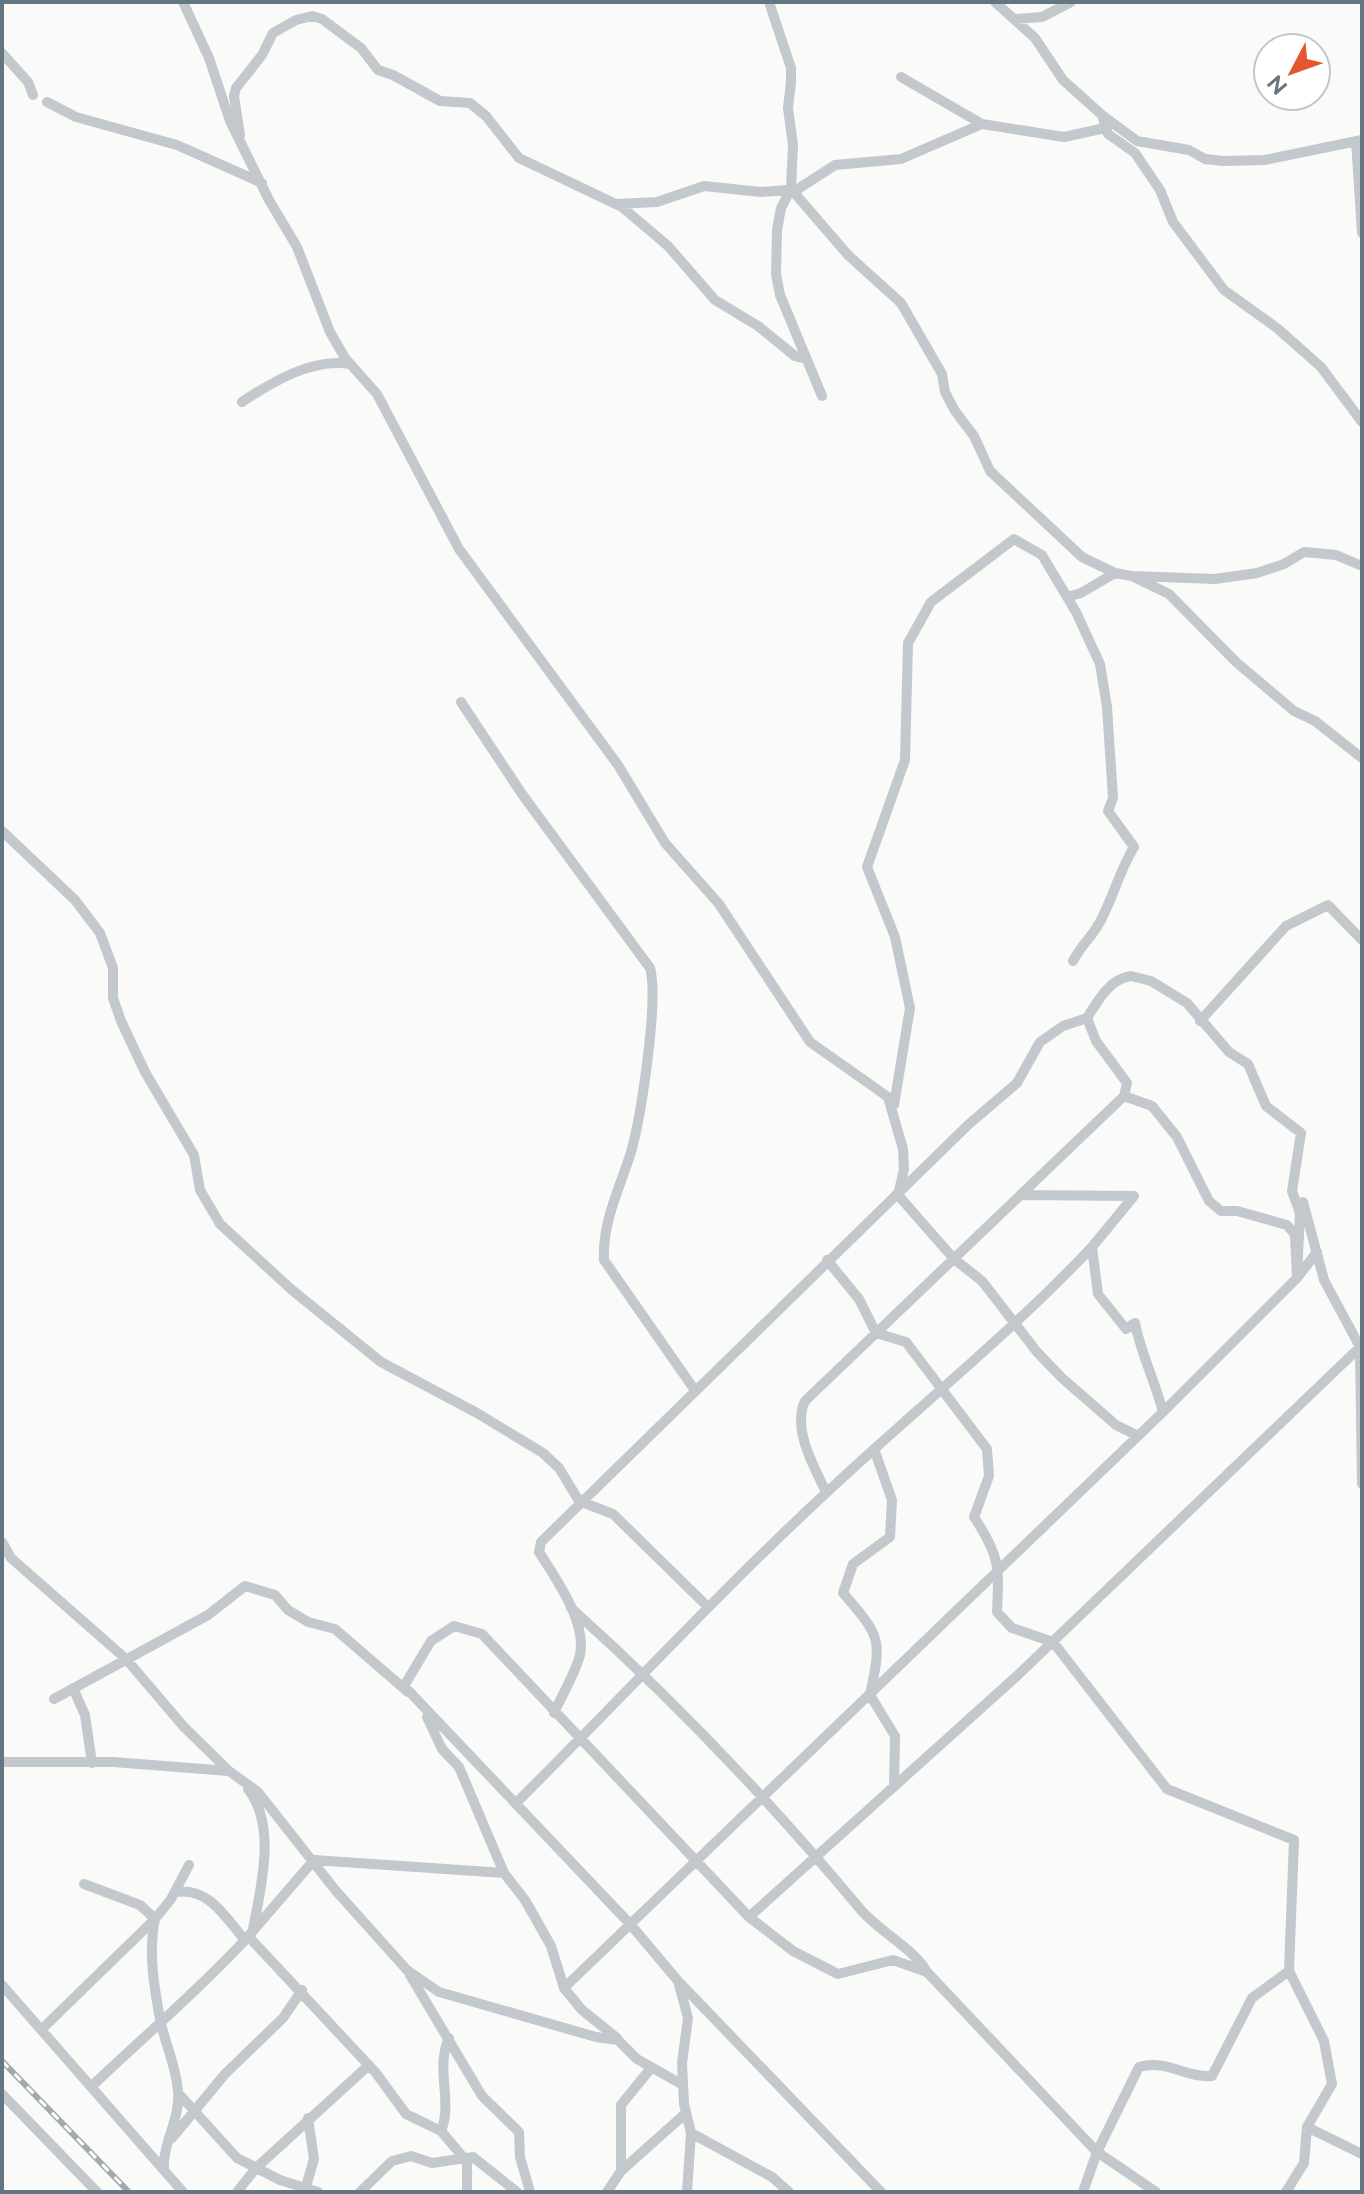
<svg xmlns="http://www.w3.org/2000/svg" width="1364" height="2194" font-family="Raleway,sans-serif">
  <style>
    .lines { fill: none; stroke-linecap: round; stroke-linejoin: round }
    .minor { stroke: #c3c8cc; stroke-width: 10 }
    .rail-casing { stroke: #a2aab0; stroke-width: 6 }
    .rail { stroke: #fff; stroke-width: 3; stroke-dasharray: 9; stroke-linecap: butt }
  </style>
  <rect width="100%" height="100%" fill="#fafaf8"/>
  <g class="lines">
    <!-- minor -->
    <path class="minor" d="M183,2L209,58L230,121L269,200L297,247L330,332L345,358L377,394L459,549L618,765L665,843L719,904L810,1042L888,1097L903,1149L904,1169L898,1195L954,1259L982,1281L1037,1352L1062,1378L1116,1425L1138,1436
      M769,2L791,68V82L788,108L793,145L791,189L781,208L777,230L776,274L780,295L822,396
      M995,2L1035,38L1063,80L1102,115L1108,134L1135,153L1160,190L1173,222L1224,290L1277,328L1321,367L1362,422
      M1015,19L1042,17L1071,2
      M2,53L28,82L33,95
      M901,77L982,124
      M47,102L76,117L177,145L262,183
      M1102,115L1137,141L1189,150L1205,159L1223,161L1265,160L1362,140
      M240,135L234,96L236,88L262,55L273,33L296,20L312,16L322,19L361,48L378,70L393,75L440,101L470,103L486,116L519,158L622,207L668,246L715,300L758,326L795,356L806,359
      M1356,141L1362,233
      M791,189L848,255L901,303L942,374L945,392L955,411L974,436L990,471L1082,557L1115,573L1132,576L1215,579L1257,573L1284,564L1304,552L1336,555L1362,566
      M616,204L657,202L704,186L761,192L798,189L835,165L901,159L982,124L1064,137L1105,128
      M242,402C272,382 312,358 350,364
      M1134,577L1169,594L1236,662L1294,711L1315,721L1362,758
      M1067,597L1081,593L1115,573
      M461,702L522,794L650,968C659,1000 641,1117 631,1152C620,1188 602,1222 604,1260L694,1389
      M2,831L75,900L100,933L113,968V998L121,1021L145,1072L194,1155L200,1190L220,1224L292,1290L381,1362L477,1413L543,1453L559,1468L579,1501L613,1514L707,1606
      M1131,976L1151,981L1187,1003L1229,1052L1248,1064L1266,1106L1301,1133L1292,1191L1300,1213L1297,1278L1295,1235L1287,1225L1237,1211H1221L1209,1201L1177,1137L1152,1106L1124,1096L1127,1083L1096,1041L1087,1018C1098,1001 1109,979 1131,976Z
      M1200,1021L1286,926L1328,905L1362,940
      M894,1105L910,1008L895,937L867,867L905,760L908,643L931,602L1014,539L1042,555L1076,612L1100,664L1107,707L1113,798L1108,811L1134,847C1120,870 1114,894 1102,918C1095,934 1081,945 1073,961
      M1022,1195L1134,1196L1092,1247L1098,1294L1126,1329L1135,1323C1141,1354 1155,1381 1163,1412
      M1303,1202L1324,1280L1360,1347L1362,1484
      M827,1260L859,1299L876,1333L906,1342L987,1449L989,1476L974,1517C1000,1556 999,1567 997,1612L1012,1628L1053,1642L1167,1789L1294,1840L1289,1971L1324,2041L1332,2084L1307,2127
      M874,1449L892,1500L890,1537L853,1564L843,1593C881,1637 882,1638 870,1695L895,1736L894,1787
      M826,1492C814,1467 792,1429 805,1401L1124,1096
      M2,1542L11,1558L126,1659L184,1727L229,1771L258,1792L336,1891L407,1970L439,1992L596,2037L618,2040L637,2059L683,2085
      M571,1608C676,1702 771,1802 861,1910C881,1933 913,1948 927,1972L1097,2152L1156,2192
      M73,1688L85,1715L92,1763
      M54,1699L208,1615L245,1586L275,1595L288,1610L308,1622L335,1629L408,1692
      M554,1713C562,1695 575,1674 580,1655C587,1622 556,1579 539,1552L541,1542L969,1124L1017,1083L1040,1042L1063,1026L1087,1018
      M427,1717L442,1749L459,1767L504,1873L525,1900L551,1946L564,1988L582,2010L617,2038
      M2,1762H113L229,1771
      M248,1789C277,1826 261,1887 253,1929
      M516,1803C620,1700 718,1593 825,1494C913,1411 1009,1335 1092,1247
      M84,1884L140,1905L155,1919C148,1952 154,1986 160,2019C165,2044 176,2065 178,2091C181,2118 162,2144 164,2169
      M749,1917L1019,1674L1360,1347
      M248,1936L376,2073L406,2114L441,2131
      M245,1940L314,1860L504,1873
      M410,1975L482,2096L519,2132L520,2157L530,2192
      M680,1983L881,2192
      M2,1985L183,2192
      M564,1988L1163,1412L1297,1278L1317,1252
      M42,2029L155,1919L171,1899L189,1865
      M449,2038C435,2068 453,2102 441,2131L467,2162V2192
      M92,2086C143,2037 197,1992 245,1940C224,1916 209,1887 175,1892
      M2,2094L97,2192
      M179,2094L237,2158L280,2180L318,2192
      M691,2133L772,2177L789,2192
      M172,2138L225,2074L283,2018L302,1990
      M621,2171L686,2113
      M305,2190L314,2159L308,2118
      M237,2192L256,2168L369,2065
      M360,2192L392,2161L411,2156L432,2163L473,2157L517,2192
      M607,2192L621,2171V2105L651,2068
      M687,2192L691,2133L684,2104L682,2063L688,2018L678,1981L631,1925L404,1686L431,1641L454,1626L482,1634L749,1917L793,1951L838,1974L893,1960L927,1972
      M1083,2192L1097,2152L1139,2067C1167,2059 1185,2078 1212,2076L1252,1998L1289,1971
      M1286,2192L1304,2163L1307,2127L1362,2154"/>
    <!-- rail casing -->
    <g class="rail-casing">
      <path id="rail" d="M2,2061L129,2192"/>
    </g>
    <!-- rail -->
    <use href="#rail" class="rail"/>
  </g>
  <!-- border -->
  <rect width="1364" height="2194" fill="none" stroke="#657683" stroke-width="8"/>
  <!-- north arrow -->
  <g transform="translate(1292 72) rotate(229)"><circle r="38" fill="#ffffff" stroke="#c1c8cd" stroke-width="2"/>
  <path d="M0-6L14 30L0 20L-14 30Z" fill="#e4572e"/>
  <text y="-12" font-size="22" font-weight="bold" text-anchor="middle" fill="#657683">N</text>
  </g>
</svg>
